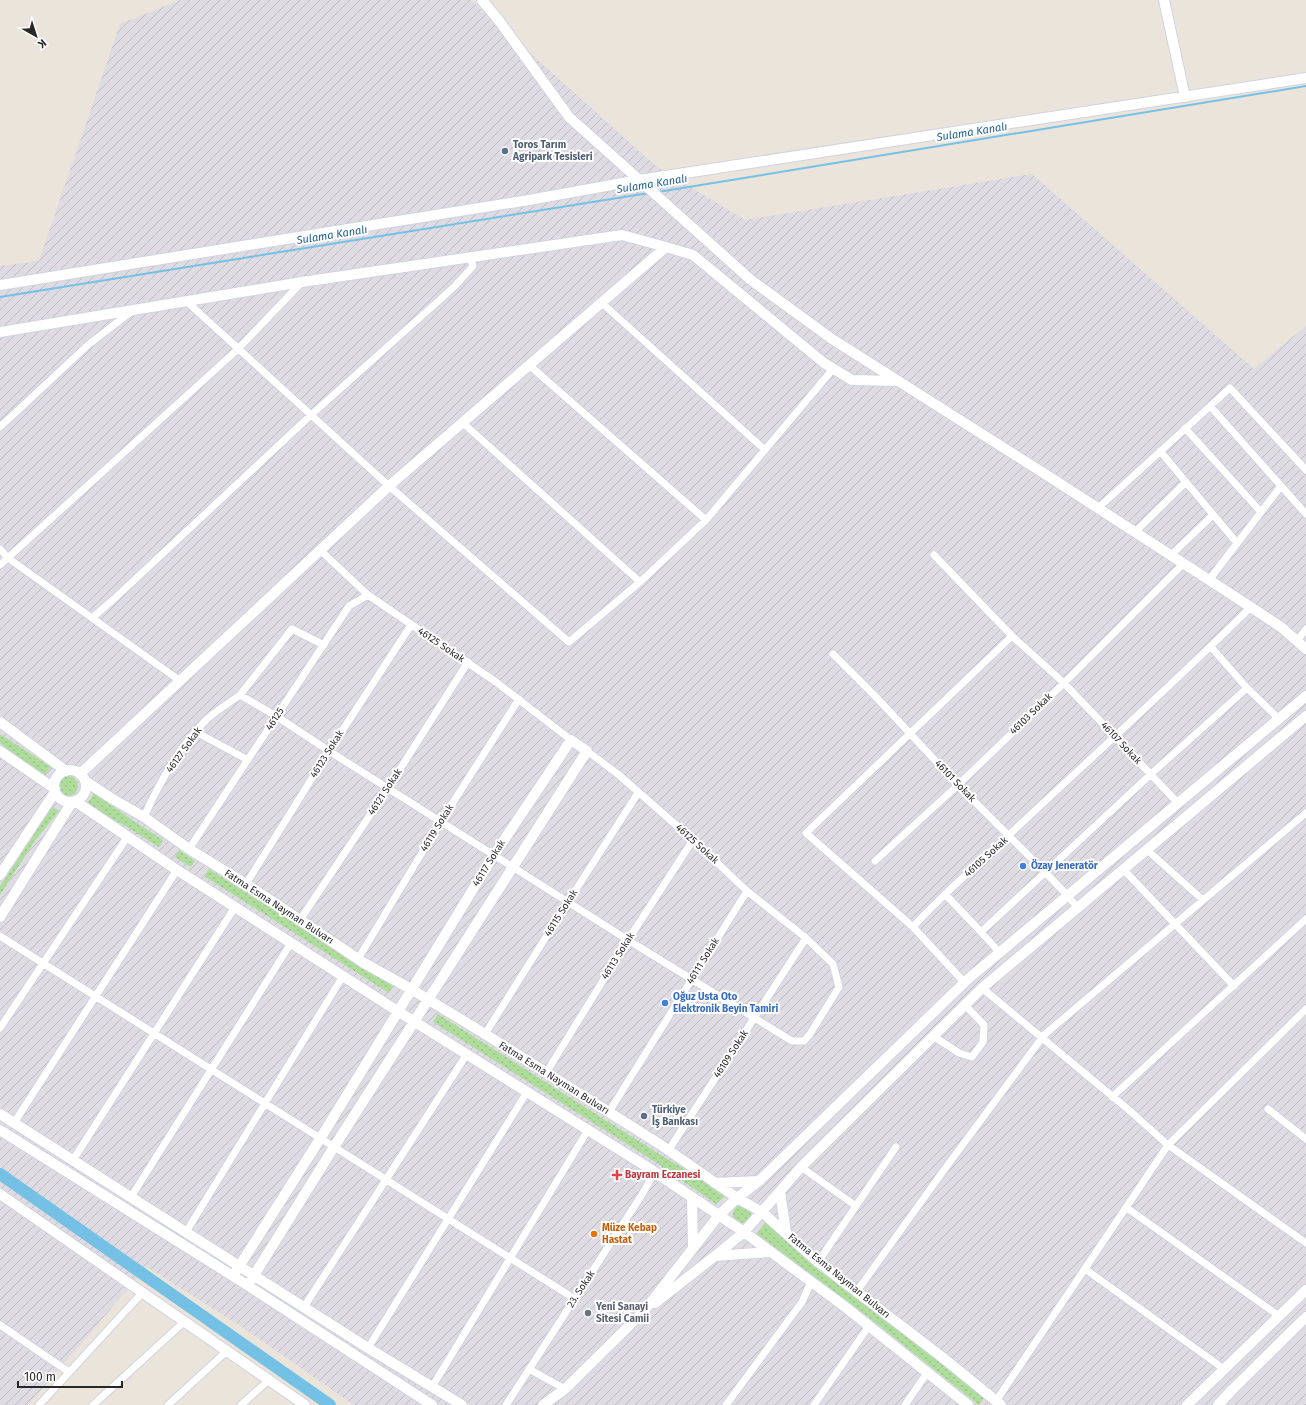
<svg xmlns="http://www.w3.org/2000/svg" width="1306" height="1405" font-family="'Fira Sans',sans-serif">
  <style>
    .industrial { fill: url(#industrial-furrows) }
    .grass { fill: url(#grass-dots) }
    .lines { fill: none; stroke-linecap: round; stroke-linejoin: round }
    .stream { stroke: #75c1e5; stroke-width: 2 }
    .river { stroke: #75c1e5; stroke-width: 12 }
    .street-casing { stroke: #d0d3e0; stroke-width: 9 }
    .secondary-casing { stroke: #d0d3e0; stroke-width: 12 }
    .street { stroke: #fff; stroke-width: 7 }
    .secondary { stroke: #fff; stroke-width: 10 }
    .service-dot { fill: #5c6f8a; stroke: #fff; stroke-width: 1.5 }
    .shop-dot { fill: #3f7fe0; stroke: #fff; stroke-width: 1.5 }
    .health-dot { fill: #e0444e; stroke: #fff; stroke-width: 1.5 }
    .food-dot { fill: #e8710a; stroke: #fff; stroke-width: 1.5 }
    .worship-dot { fill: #6b7280; stroke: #fff; stroke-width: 1.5 }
    .labels { text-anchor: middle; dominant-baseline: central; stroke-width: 4; stroke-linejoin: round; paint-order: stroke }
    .service-label { font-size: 10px; font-weight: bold; fill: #4e5e75; stroke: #fff; text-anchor: start }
    .street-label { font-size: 10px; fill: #282828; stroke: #fff }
    .shop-label { font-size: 10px; font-weight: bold; fill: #366cbe; stroke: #fff; text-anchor: start }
    .health-label { font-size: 10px; font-weight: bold; fill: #be3a42; stroke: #fff; text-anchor: start }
    .food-label { font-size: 10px; font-weight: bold; fill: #c56008; stroke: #fff; text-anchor: start }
    .worship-label { font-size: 10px; font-weight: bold; fill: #5b616d; stroke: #fff; text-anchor: start }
    .water-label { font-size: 11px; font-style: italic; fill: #175e8e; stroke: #fff }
  </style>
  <defs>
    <pattern id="industrial-furrows" width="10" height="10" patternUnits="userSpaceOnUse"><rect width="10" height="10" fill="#dedbe2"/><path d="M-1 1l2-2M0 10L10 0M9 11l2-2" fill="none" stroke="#bebcc2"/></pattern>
    <pattern id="grass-dots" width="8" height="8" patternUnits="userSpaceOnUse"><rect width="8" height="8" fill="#aedd9b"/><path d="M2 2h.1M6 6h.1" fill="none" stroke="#96be86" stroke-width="1.8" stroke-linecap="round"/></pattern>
  </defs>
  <rect width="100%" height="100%" fill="#eae4db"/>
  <!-- industrial -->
  <path class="industrial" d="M180,0H471L657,167L745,220L1032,174L1254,369L1306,326V1405H354L242,1327L147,1267L28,1405H0V266L39,261L120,24Z"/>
  <!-- grass -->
  <path class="grass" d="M0,734L51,767L46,773L44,779L0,743Z
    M58 786a10 10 0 1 1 20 0a10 10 0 1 1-20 0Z
    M94,793L132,820L163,840L159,847L127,827L87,805Z
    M48,804L59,811L34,842L0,895V886L19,858Z
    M179,850L195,861L191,867L175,857Z
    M209,869L393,986L389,993L204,876Z
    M438,1014L659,1154L727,1194L716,1204L654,1161L433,1022Z
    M733 1214a9 9 0 1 1 18 0a9 9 0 1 1-18 0Z
    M766,1221L873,1309L984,1398L979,1405L867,1316L757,1234Z"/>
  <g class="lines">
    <!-- stream -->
    <path class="stream" d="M658,192L1306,86
      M0,297L649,193"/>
    <!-- river -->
    <path class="river" d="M0,1174L330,1405"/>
    <!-- street casing -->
    <g class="street-casing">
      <path id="street" d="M186,301L389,486L569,642L640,582
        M602,303L765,450
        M1210,406L1306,514
        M463,423L640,582L706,520L529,365
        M0,427L88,345L132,311
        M1185,428L1261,512
        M1160,451L1237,543
        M1098,508L1230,388L1306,470
        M706,520L833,369
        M1135,532L1186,482
        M0,549L8,558L179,680
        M320,550L368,595L496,682L571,740
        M934,555L1012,636L1064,683L1178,803
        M1171,555L1213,515
        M0,565L238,349L302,282
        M1209,580L1281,486
        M92,618L114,599L311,415L454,287L473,266L470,257
        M1297,641L1306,629
        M1211,647L1247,688L1279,719
        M833,654L876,697L958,785L1046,873L1067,895L1077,907
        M240,695L292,629L324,645
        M196,732L248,760
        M144,817C159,783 180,746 207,719C217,710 229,703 240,695L276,716L329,751L628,940L792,1041H804L810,1034L839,987L833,964L806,938L747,891L693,840L619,775L587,751
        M189,849L349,606L368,595
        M1146,849L1203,900
        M875,861L958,785L1064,683L1184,563
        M1123,869L1234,986
        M246,884L329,751L411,625
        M945,894L981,932
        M300,920L388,788L468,662
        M913,927L806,833L1012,636
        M0,936L575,1299
        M999,952L981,932L1151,774L1247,688
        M358,959L441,821L519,699
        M964,982L913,927C943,893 978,865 1011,833C1091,758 1173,684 1251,607
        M982,988L1130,1111L1168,1145L1306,1243
        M0,1028L128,836
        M485,1034L568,902L638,793
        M933,1036L959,1053L972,1057L983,1042L984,1025L965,1005
        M546,1073L628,940L693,840
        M1112,1097L1306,919
        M1268,1109L1306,1139
        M609,1112L747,891
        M14,1123L177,870
        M668,1151L806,938
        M73,1160L235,907
        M801,1167L856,1206
        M131,1197L291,943
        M1127,1208L1279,1316
        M186,1232L343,976
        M818,1262L896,1147
        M1085,1269L1224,1369
        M857,1291L944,1170L1044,1035L1306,813
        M304,1307L467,1054
        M0,1325L69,1372
        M368,1348L527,1092
        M529,1369L565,1389
        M432,1387L588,1130
        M996,1401L1168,1145L1306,1009
        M39,1405L143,1292
        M93,1405L185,1321
        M168,1405L228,1350
        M241,1405L270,1379
        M506,1405L641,1196L655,1172
        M726,1405L802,1302L811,1282
        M814,1405L869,1326
        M905,1405L927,1373"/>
    </g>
    <!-- secondary casing -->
    <g class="secondary-casing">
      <path id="secondary" d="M482,0L500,22L569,117L751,280L832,339L1045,474L1220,587L1281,627L1306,649
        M1164,0L1185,97
        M0,285L529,200L639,180L1306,78
        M0,332L302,282L622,235L666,247
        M0,722L66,771
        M0,751L55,789
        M54 786a16 16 0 1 1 32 0a16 16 0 1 1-32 0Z
        M80,774L389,486L666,247L693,255L824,363L852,380L897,381
        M85,781L111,798L144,817L189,849L246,884L364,963L411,989L485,1034L661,1145L737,1198L762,1212L818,1262L942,1357L1001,1405
        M75,801L177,870L399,1012L644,1165L744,1232L844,1306L968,1405
        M0,875L55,792
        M0,917L72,802
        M0,1114L368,1348L462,1405
        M0,1130L233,1276L432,1405
        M715,1183L759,1181
        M780,1191L786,1233
        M0,1194L305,1405
        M692,1197L693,1247
        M715,1256L770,1252
        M233,1276L320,1139L494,855L571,740L587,751L334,1147L248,1285
        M655,1303L715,1256L744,1232L801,1167L982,988L1306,716
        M543,1405L565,1389L644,1311L719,1215L737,1198L759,1181L968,979L1306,696
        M1187,1405L1306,1290
        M1218,1405L1232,1390L1306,1317"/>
    </g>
    <!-- street -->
    <use href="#street" class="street"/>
    <!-- secondary -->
    <use href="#secondary" class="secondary"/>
  </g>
  <!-- markers -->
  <g class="service-dot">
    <circle cx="505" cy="151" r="4"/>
    <circle cx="644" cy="1116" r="4"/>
  </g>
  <g class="shop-dot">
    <circle cx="1023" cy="866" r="4"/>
    <circle cx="665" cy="1003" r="4"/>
  </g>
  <path class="health-dot" d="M615 1169h4v4h4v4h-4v4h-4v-4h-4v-4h4z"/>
  <circle class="food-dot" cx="594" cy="1234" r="4"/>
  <circle class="worship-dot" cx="588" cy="1313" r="4"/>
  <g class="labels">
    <!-- service labels -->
    <g class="service-label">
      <text x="513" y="145">Toros Tarım<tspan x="513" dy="12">Agripark Tesisleri</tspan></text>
      <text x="652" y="1110">Türkiye<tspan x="652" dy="12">İş Bankası</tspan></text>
    </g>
    <!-- street labels -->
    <g class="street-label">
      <text transform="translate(441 645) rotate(34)">46125 Sokak</text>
      <text transform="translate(1031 714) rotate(-44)">46103 Sokak</text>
      <text transform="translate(275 719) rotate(-57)">46125</text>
      <text transform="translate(1121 743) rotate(47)">46107 Sokak</text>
      <text transform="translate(184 750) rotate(-54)">46127 Sokak</text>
      <text transform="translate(327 754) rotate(-58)">46123 Sokak</text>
      <text transform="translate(955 781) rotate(46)">46101 Sokak</text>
      <text transform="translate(385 792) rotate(-57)">46121 Sokak</text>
      <text transform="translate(437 828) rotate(-58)">46119 Sokak</text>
      <text transform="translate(697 844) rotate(42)">46125 Sokak</text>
      <text transform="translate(986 857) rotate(-42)">46105 Sokak</text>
      <text transform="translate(489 863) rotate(-58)">46117 Sokak</text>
      <text transform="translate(279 907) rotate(33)">Fatma Esma Nayman Bulvarı</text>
      <text transform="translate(561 913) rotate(-58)">46115 Sokak</text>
      <text transform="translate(618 956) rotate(-58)">46113 Sokak</text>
      <text transform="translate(703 961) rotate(-58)">46111 Sokak</text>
      <text transform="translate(731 1054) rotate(-57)">46109 Sokak</text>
      <text transform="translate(554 1078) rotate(32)">Fatma Esma Nayman Bulvarı</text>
      <text transform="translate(839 1276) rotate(39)">Fatma Esma Nayman Bulvarı</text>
      <text transform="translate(581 1289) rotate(-57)">23. Sokak</text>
    </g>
    <!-- shop labels -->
    <g class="shop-label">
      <text x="1031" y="866">Özay Jeneratör</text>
      <text x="673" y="997">Oğuz Usta Oto<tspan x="673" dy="12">Elektronik Beyin Tamiri</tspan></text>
    </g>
    <!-- health labels -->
    <g class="health-label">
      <text x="625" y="1175">Bayram Eczanesi</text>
    </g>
    <!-- food labels -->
    <g class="food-label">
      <text x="602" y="1228">Müze Kebap<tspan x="602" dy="12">Hastat</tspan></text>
    </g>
    <!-- worship labels -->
    <g class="worship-label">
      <text x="596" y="1307">Yeni Sanayi<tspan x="596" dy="12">Sitesi Camii</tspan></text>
    </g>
    <!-- water labels -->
    <g class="water-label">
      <text transform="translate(972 132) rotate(-9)">Sulama Kanalı</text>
      <text transform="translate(652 184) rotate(-9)">Sulama Kanalı</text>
      <text transform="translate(332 235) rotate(-9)">Sulama Kanalı</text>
    </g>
  </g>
  <!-- north arrow -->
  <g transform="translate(36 36) rotate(141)" stroke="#ffffff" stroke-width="3" paint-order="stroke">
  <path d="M0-3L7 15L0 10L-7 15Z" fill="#282828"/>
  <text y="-6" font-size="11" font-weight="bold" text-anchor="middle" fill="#282828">K</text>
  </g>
  <!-- scale -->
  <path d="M18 1381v6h104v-6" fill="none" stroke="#282828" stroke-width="2"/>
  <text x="24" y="1381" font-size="12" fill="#282828" stroke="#ffffff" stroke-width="3" paint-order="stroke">100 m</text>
</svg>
